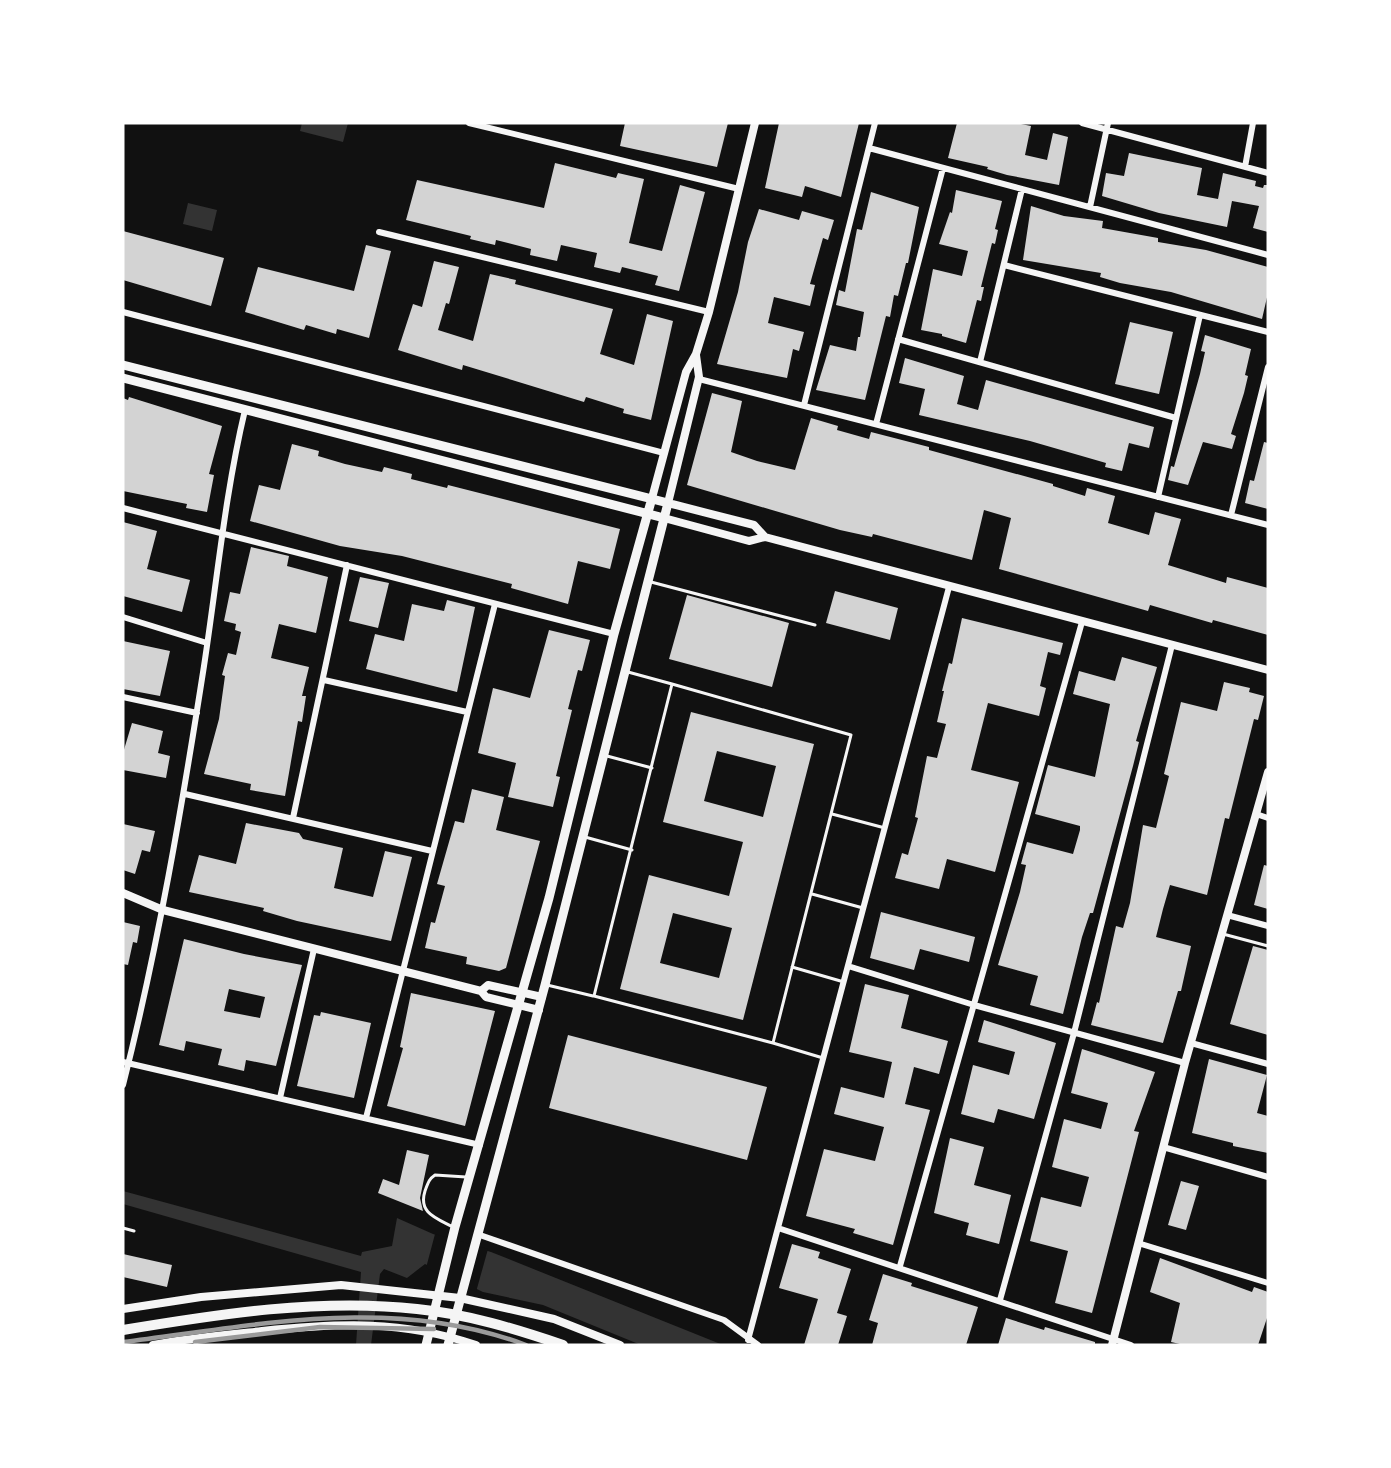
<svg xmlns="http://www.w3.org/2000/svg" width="1391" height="1468" font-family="Arial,sans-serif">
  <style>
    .water { fill: #333 }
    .pier { fill: #111 }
    .building { fill: #d3d3d3; fill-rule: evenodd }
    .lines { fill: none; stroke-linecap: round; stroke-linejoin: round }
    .service { stroke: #f5f5f5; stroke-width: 3 }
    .minor { stroke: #f5f5f5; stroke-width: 6 }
    .tertiary { stroke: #f5f5f5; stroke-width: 8 }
    .secondary { stroke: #f5f5f5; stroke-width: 9 }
    .trunk { stroke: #f5f5f5; stroke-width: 10 }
    .rail { stroke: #9a9a9a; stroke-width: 4.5 }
  </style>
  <rect width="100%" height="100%" fill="#111"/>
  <!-- water -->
  <path class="water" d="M302,123H348L343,142L300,131Z
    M188,203L217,210L212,231L183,224Z
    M123,1191L361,1256L362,1252L392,1246L397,1218L433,1234L491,1252L723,1345H641L543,1305L483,1292L425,1264L407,1278L384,1269L380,1274L371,1345H356L361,1272L123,1204Z"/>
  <!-- pier -->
  <path class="pier" d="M435,1234L488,1249L476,1292L426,1268Z"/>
  <!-- building -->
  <path class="building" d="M625,123H728L717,167L620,146Z
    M779,123H859L841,197L805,186L802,197L765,188Z
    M957,123H1016L1031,126L1025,155L1047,160L1053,133L1068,137L1059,185L1007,175L987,169L988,167L948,158Z
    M1129,153L1202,168L1197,195L1218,199L1223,173L1256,181L1255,186L1263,188L1264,185H1268V232L1253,228L1259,206L1232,201L1227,227L1159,213L1102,196L1106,173L1124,176Z
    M555,163L616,178L618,173L644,179L629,243L662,251L680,185L705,192L679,291L655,285L658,276L622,267L620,273L594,267L597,253L561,245L557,261L530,255L531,249L496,240L495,245L470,239L471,236L406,220L417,180L544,208Z
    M956,190L1002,201L995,229L998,230L995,244L992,243L981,287H984L981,301L977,300L966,343L942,336V334L921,330L933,269L962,276L968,251L939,244L950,212L952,213Z
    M871,192L919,207L908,263H906L898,296L894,295L890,317L886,316L865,400L816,390L830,345L856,351L858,337H860L864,312L836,305L839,290L845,292L857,229L862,230Z
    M1031,206L1064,216L1103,221L1102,228L1158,238V242L1206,250L1268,267V293L1262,319L1171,292L1120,283L1100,277L1101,273L1023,260Z
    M759,209L799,220L802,211L834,220L828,240L823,238L810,284L815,285L810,306L774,297L768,323L804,332L799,351L793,349L787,378L717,364L738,292L748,242Z
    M123,231L224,258L211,306L123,280Z
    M366,245L391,251L369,338L337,329L336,334L306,325L304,330L245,312L258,267L354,291Z
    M434,261L459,267L449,304L446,303L438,330L473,341L490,274L516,280L515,284L613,309L600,354L634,365L647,314L673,321L651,420L623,413L624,409L586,397L584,402L463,365L462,370L398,350L413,304L422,307Z
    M1130,322L1173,332L1159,394L1115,384Z
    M1205,335L1251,349L1245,375L1248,376L1244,393L1231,434L1236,436L1232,449L1203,442L1188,485L1168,480L1171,466L1174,467L1200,374L1205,352L1201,351Z
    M905,358L964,376L957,404L978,410L986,380L1154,427L1149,448L1129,443L1122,471L1105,467L1106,463L1030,441L919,415L925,389L899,383Z
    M712,393L742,401L731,452L757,461L795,470L811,418L838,426L837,430L869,439L871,432L929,447V450L1053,484V486L1085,496L1087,488L1115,496L1108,523L1149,535L1155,512L1181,519L1168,565L1226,583L1227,577L1268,588V635L1213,620L1212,623L1150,605L1148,611L999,569L1011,518L984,510L972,560L873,534L872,537L840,530L687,485Z
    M129,397L222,426L209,474L214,475L207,512L186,508L187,504L123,491V398L128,400Z
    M1264,442L1268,443V509L1245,503L1250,480L1254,481Z
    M292,444L319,451L318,456L345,464L382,472L384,467L412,474L411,479L447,488L448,485L620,529L610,569L578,561L568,604L511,588L512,584L402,556L340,546L250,521L259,485L280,490Z
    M123,522L157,531L147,569L190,580L182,612L123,596Z
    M251,547L289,556L287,566L328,577L316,633L279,624L271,658L309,667L302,696H306L302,722L298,721L285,796L250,790L251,784L204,774L219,719L225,676L222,675L228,653L236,655L241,632L235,630L236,624L224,621L230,592L240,594Z
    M360,577L389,583L378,628L349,621Z
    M835,591L898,608L890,640L826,623Z
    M687,595L789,623L772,687L669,659Z
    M447,600L475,607L457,692L366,669L375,634L404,641L412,604L444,611Z
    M962,618L1063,643L1060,655L1048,652L1040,686L1046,688L1039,716L988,703L971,770L1019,782L995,872L947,859L939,889L895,878L902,853L908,855L918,818L915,817L927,756L937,758L946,724L937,722L944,691H942L949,663L952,664Z
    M549,630L590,640L582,671L578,670L568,709L572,710L556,776L560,777L553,807L508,797L516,763L478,753L493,688L530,698Z
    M123,641L170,651L160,696L123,689Z
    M1122,657L1157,667L1136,741L1139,742L1133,766L1093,913H1090L1082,937L1063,1014L1030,1005L1038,976L998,965L1020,892L1026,865L1021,864L1027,842L1073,854L1080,830V826L1035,814L1048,765L1095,777L1110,704L1073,694L1079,671L1115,681Z
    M1224,682L1250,688L1249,692L1264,696L1258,720L1254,719L1229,819L1225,818L1207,895L1170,885L1163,909L1156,937L1191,946L1181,991H1178L1163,1043L1091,1025L1097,1002L1099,1003L1116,926L1123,928L1130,903L1143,825L1156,828L1169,776L1164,774L1181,702L1217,711Z
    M691,712L814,744L743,1020L620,989L649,875L729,896L743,842L663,822ZM717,751L776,766L763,817L704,801ZM673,913L732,928L719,978L660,963Z
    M132,723L163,731L158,753L170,756L166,778L123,770V753Z
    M472,789L504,797L496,830L540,841L506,968L499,971L466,964L467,957L425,948L431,922L435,923L445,886L437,884L455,821L464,823Z
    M246,823L299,833L303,839L343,848L334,888L373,897L385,851L412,857L391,941L297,921L263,911L264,908L189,892L199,855L236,864Z
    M123,824L155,831L150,852L142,850L135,874L123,870Z
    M1264,865L1268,866V909L1254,905Z
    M881,912L975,937L969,962L920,949L914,970L870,958Z
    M123,922L140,926L137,943L133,942L128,965L123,964Z
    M184,939L244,954L302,965L276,1066L246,1060L244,1071L218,1065L222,1049L186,1041L184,1051L159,1045ZM229,989L265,997L260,1018L224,1011Z
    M1253,946L1268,950V1035L1230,1024Z
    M865,984L909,995L901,1028L948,1041L939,1074L914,1067L905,1104L930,1110L893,1245L853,1233L855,1229L806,1216L824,1149L875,1161L884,1127L834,1114L841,1087L884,1098L892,1062L849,1052Z
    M411,993L495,1011L465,1126L387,1106L403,1048L400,1047Z
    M321,1012L371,1023L354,1098L297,1086L314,1015L320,1016Z
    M984,1020L1056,1043L1034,1119L998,1109L994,1123L961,1114L973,1065L1009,1075L1015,1052L978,1042Z
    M568,1035L767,1087L747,1160L549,1108Z
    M1082,1049L1155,1072L1134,1131L1139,1132L1092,1313L1055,1303L1068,1251L1030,1241L1041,1197L1081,1207L1089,1177L1052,1167L1064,1119L1101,1129L1108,1103L1071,1093Z
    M1209,1059L1267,1075L1257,1113L1268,1116V1153L1233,1146V1143L1192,1133Z
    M950,1138L984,1147L974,1185L1011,1195L999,1244L966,1235L969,1223L934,1213Z
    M407,1150L429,1155L420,1198L423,1211L378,1193L383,1179L399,1185Z
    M1181,1181L1199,1186L1186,1230L1168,1225Z
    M792,1244L820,1252L818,1258L851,1269L837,1313L847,1316L838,1345H804L818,1299L779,1288Z
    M123,1254L172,1265L167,1287L123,1277Z
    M1160,1258L1252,1292L1254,1287L1268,1292V1315L1258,1345H1184L1171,1342L1180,1303L1150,1292Z
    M883,1274L912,1283L911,1286L978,1307L966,1345H872L878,1323L869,1320Z
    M1006,1318L1044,1330L1045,1327L1095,1342V1345H998Z"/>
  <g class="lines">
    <!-- service -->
    <path class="service" d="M651,582L815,625
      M628,672L672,684
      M672,684L851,735L773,1043L594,996Z
      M607,756L652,768
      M832,814L885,828
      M585,837L632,850
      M812,894L863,908
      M1223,934L1268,946
      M792,967L844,982
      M547,985L593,996
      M773,1043L823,1058
      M453,1227C436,1218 418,1213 425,1191C428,1183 429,1179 435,1175L466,1177
      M123,1228L134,1231"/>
    <!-- minor -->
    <path class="minor" d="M469,123L739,189
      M1082,123L1268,173
      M869,148L1268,255
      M1245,167L1253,123
      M1090,207L1108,123
      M379,232L709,312
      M1004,265L1268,332
      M123,312L664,453
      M898,339L1176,418
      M980,362L1022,189
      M699,379L1268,525
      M804,405L875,123
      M876,424L943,168
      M1158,497L1200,315
      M123,508L614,634
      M1231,515L1268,367
      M123,617L207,643
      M324,680L467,712
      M123,697L197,713
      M185,794L432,851
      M1256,814L1268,818
      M293,818L347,565
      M1227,915L1268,926
      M848,966L974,1005L1185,1063
      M1191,1043L1268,1064
      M123,1062L480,1145
      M123,1085C158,947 182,807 204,666C217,581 225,494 245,410
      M280,1098L314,949
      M366,1118L495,604
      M1163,1147L1268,1177
      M778,1228L1131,1345
      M477,1234L724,1320L758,1345
      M1138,1243L1268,1283
      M900,1266L1082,622
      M1000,1300L1074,1033L1172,645
      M748,1340L949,587"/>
    <!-- tertiary -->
    <path class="tertiary" d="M696,355L699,377L668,503L754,525L765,537
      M652,498L686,372L696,354L709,312L755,123
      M664,518L749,541L765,537L1268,670
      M123,893L163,910L481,991L486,997L539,1010
      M481,991L488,985L542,997
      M123,1309L201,1297L341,1285L460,1298L554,1319L620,1345
      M153,1345C189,1338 226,1335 262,1331C339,1323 402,1320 476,1345
      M1112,1345L1185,1063L1268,772"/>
    <!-- secondary -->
    <path class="secondary" d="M123,365L668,503L545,985L448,1345
      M123,378L664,518
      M426,1345L455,1227L549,898L614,634L652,498"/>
    <!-- trunk -->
    <path class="trunk" d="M123,1330C219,1314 320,1298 417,1309C467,1314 516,1329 563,1345"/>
    <!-- rail -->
    <path class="rail" d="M123,1342C259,1325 393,1295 526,1345
      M195,1342L320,1327L434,1329"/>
  </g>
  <!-- border -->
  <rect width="1391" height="1468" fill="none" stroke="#ffffff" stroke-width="249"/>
</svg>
